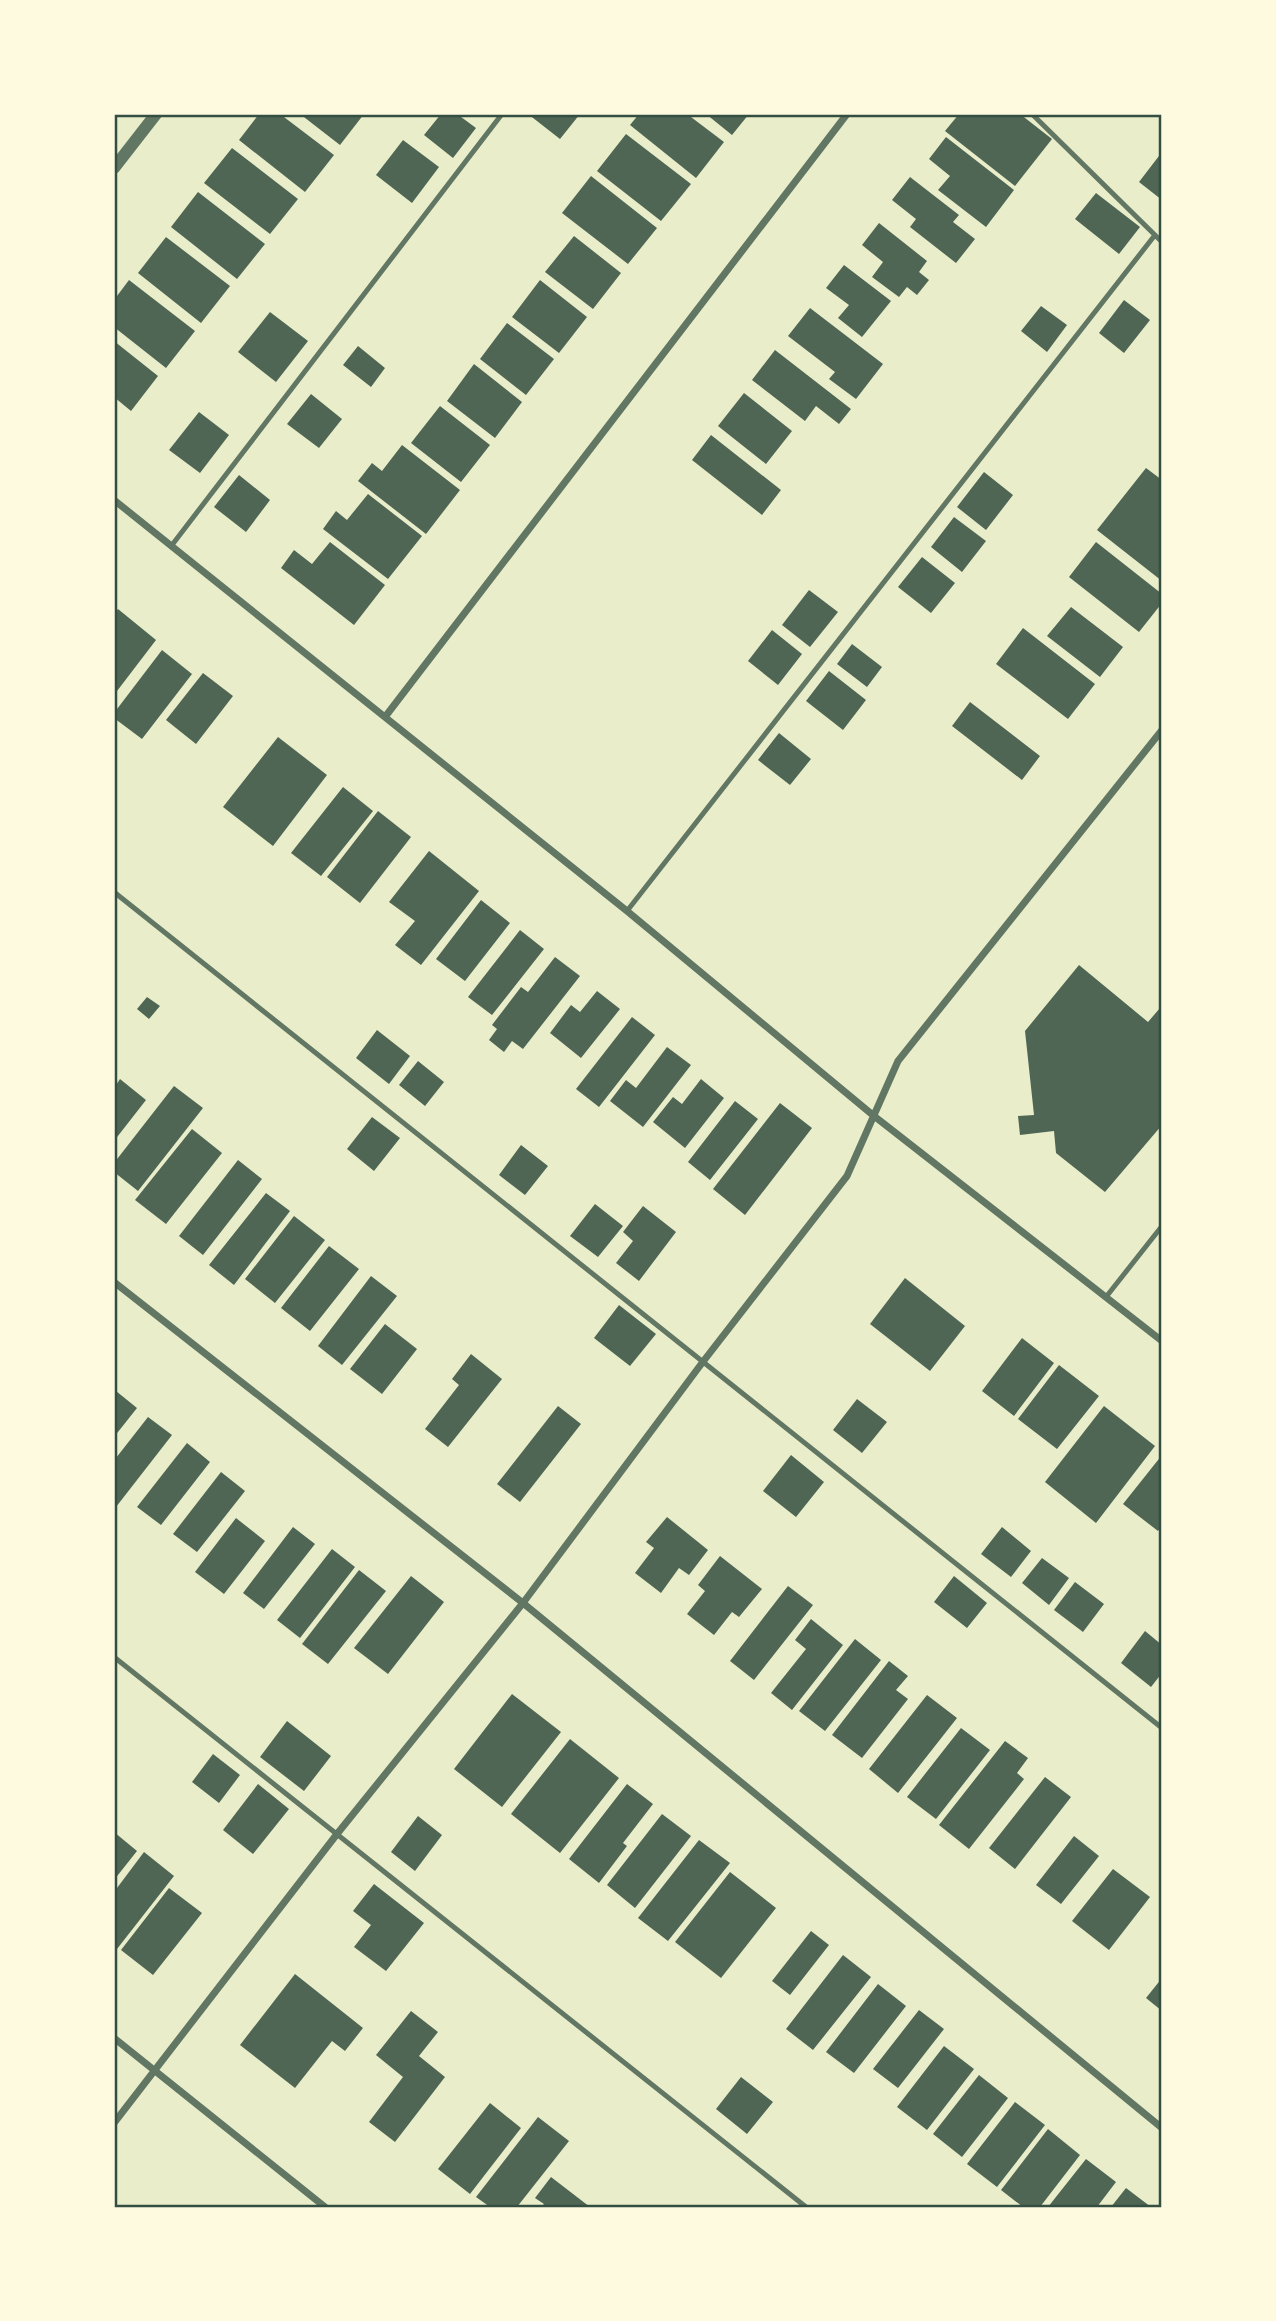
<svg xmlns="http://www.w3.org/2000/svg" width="1276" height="2321" font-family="'Zilla Slab',serif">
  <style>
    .building { fill: #4f6655 }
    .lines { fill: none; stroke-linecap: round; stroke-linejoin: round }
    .service { stroke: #617663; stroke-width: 5 }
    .minor { stroke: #617663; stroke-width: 7 }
    .tertiary { stroke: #617663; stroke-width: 12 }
    .neatline { fill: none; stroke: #344e41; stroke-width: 2.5 }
  </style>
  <rect width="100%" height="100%" fill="#e9edc9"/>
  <!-- building -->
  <path class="building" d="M259,114H280L334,155L305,192L239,140Z
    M300,114H364L340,145Z
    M441,114H457L476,128L453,158L424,135Z
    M528,114H580L560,139Z
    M639,114H687L724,142L696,178L630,125Z
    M706,114H749L732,135Z
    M959,114H1020L1052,139L1015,186L945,131Z
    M626,134L691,184L661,221L597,171Z
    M946,137L1014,190L986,227L938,190L950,176L929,159Z
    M403,140L439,167L412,203L376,175Z
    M232,148L298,199L270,234L204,183Z
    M1162,152V200L1139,182Z
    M591,176L657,228L628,264L562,213Z
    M910,177L959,215L953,222L975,239L956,263L910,227L916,219L892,200Z
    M198,192L265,244L237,279L171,227Z
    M1096,193L1140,227L1119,254L1075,219Z
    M879,223L927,261L919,272L929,280L917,295L907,287L899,297L872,277L883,262L862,245Z
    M574,236L621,273L593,309L545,272Z
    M166,237L230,286L201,323L138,273Z
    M844,265L891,301L862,337L838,318L849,305L826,288Z
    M129,280L195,331L166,368L114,327V300Z
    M540,280L587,317L559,353L512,317Z
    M1124,300L1150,320L1124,353L1099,333Z
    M1041,306L1067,325L1047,352L1021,331Z
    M810,308L883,364L856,399L829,379L835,372L788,336Z
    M270,312L308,341L276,382L238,352Z
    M507,323L554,359L526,395L480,359Z
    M114,341L158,376L131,411L114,397Z
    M358,346L385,368L371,387L343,365Z
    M775,350L851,409L839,424L816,406L805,421L752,380Z
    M474,364L522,402L495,438L447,401Z
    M744,393L792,431L766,464L718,426Z
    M311,394L342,419L319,448L287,424Z
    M440,406L490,445L461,482L411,443Z
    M199,412L229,435L200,473L169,450Z
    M711,435L781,490L762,515L692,460Z
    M402,445L460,490L426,534L358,481L372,463L382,471Z
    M1146,468L1162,480V581L1097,530Z
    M984,472L1013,495L986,530L957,507Z
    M239,475L270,500L246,532L214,507Z
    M368,494L422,536L388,579L323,529L336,511L347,520Z
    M954,517L986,541L962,572L931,547Z
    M330,542L385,585L354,625L281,568L294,550L312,564Z
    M1096,542L1162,594V603L1139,632L1069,577Z
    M922,557L955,583L931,613L898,587Z
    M809,590L838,612L810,647L782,625Z
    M1071,607L1123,647L1100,677L1047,636Z
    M118,609L156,640L114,695V614Z
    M1023,628L1095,684L1068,719L996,664Z
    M772,630L802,654L778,685L748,661Z
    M852,644L882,667L867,687L837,664Z
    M162,650L192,674L142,739L114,718V713Z
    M829,671L866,700L843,730L806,701Z
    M203,673L233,696L196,744L166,720Z
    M970,702L1040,756L1022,780L952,726Z
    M779,733L811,759L790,785L758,760Z
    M278,737L327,775L273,846L223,807Z
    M343,787L373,811L321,876L291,853Z
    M378,811L411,837L360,903L327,877Z
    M429,851L479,891L421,965L395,945L415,921L389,902Z
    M481,900L510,923L465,981L436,959Z
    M520,930L544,949L492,1015L468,997Z
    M555,957L580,976L523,1049L512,1041L504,1052L489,1040L497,1029L492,1025L521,987L528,992Z
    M1079,965L1148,1022L1160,1008L1162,1009V1125L1105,1192L1056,1153L1054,1131L1020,1135L1018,1116L1034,1115L1025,1031Z
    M597,991L620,1009L581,1058L550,1033L571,1005L580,1012Z
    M147,997L160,1006L149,1019L137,1009Z
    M632,1017L655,1035L599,1107L576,1089Z
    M377,1030L410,1056L389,1084L356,1058Z
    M667,1047L691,1065L643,1127L610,1101L626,1080L636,1088Z
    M418,1061L444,1082L425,1106L399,1085Z
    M120,1079L146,1100L114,1141V1088Z
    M701,1079L724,1098L685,1148L653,1122L673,1097L682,1104Z
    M174,1086L203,1108L138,1191L114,1172V1163Z
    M735,1101L758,1119L710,1180L688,1162Z
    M780,1103L812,1128L745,1215L713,1189Z
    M372,1117L400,1138L374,1171L347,1149Z
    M192,1129L222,1153L166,1224L135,1200Z
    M521,1145L548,1166L525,1195L499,1175Z
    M238,1160L262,1179L203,1255L179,1236Z
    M266,1193L290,1211L234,1285L209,1265Z
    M595,1204L623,1226L598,1257L570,1236Z
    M643,1206L676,1232L639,1281L616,1263L633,1241L623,1232Z
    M294,1216L325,1240L275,1303L245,1279Z
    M329,1246L359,1269L310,1331L281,1308Z
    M371,1276L397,1296L342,1365L318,1346Z
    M905,1278L965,1326L930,1371L870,1324Z
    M619,1305L656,1334L630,1366L594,1338Z
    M385,1324L417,1349L382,1394L350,1369Z
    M1022,1338L1054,1363L1014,1416L982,1391Z
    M471,1354L502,1379L448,1447L425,1429L459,1385L452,1379Z
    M1059,1365L1099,1396L1057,1449L1018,1419Z
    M116,1391L137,1408L114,1437V1394Z
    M857,1399L887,1422L862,1453L833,1430Z
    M558,1406L581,1424L520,1502L497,1484Z
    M1104,1406L1155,1446L1096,1523L1045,1482Z
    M148,1417L172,1435L116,1507L114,1456L116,1458Z
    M187,1443L210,1462L161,1525L137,1507Z
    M791,1455L824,1482L796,1517L763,1491Z
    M1162,1455V1525L1158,1531L1123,1504Z
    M221,1472L245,1491L197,1552L173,1534Z
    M667,1517L708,1550L689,1575L679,1568L661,1593L635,1573L654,1548L646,1542Z
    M236,1518L265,1541L224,1594L195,1572Z
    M293,1527L315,1544L264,1609L243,1593Z
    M1002,1527L1031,1551L1011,1577L981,1554Z
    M332,1549L355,1567L300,1638L277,1620Z
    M720,1556L762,1589L739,1617L732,1612L714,1635L687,1614L705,1591L698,1585Z
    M1042,1558L1069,1578L1049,1605L1022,1583Z
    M359,1570L386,1591L328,1664L302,1644Z
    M411,1576L444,1602L388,1674L354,1648Z
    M954,1576L987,1603L967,1628L934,1602Z
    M1075,1582L1104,1604L1083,1632L1054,1610Z
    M788,1586L813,1605L754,1680L730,1661Z
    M811,1619L843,1645L792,1710L771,1693L806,1649L795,1640Z
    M1145,1631L1162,1645V1673L1151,1687L1121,1663Z
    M855,1639L881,1660L825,1731L799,1711Z
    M889,1661L908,1676L896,1690L908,1699L862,1758L832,1735Z
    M512,1694L561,1732L502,1807L454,1769Z
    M927,1695L957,1718L898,1793L869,1769Z
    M287,1721L331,1756L304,1791L260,1757Z
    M961,1728L990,1750L936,1819L907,1797Z
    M570,1739L619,1778L560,1853L511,1814Z
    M1005,1741L1028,1758L1017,1773L1024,1779L969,1849L939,1825Z
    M213,1754L240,1775L219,1803L192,1782Z
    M1045,1777L1071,1797L1015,1869L989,1848Z
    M258,1784L289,1809L253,1854L223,1830Z
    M627,1784L653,1804L623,1843L627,1846L599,1883L569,1859Z
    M662,1814L691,1836L635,1908L607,1885Z
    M418,1816L442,1835L415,1871L391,1852Z
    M114,1832L137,1851L114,1880Z
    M1074,1836L1099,1856L1061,1904L1036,1885Z
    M699,1840L730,1863L668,1941L638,1918Z
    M144,1852L174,1876L117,1949L114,1946V1892Z
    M1113,1869L1150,1897L1109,1950L1072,1921Z
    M730,1872L776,1908L721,1978L675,1942Z
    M374,1884L424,1923L386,1971L354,1947L371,1925L353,1911Z
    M169,1888L202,1913L153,1975L121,1950Z
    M811,1931L829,1945L790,1995L772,1981Z
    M843,1955L871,1977L813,2050L786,2029Z
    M295,1974L363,2028L345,2051L332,2041L295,2088L240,2045Z
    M1162,1978V2011L1146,1998Z
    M878,1984L906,2006L854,2073L826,2052Z
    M919,2010L944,2029L898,2088L873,2069Z
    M411,2011L438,2032L419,2056L445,2077L395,2142L369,2122L403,2077L376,2055Z
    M944,2046L974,2069L927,2130L897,2107Z
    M979,2075L1008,2098L962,2157L933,2134Z
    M741,2077L773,2102L747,2134L716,2109Z
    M1015,2102L1045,2125L997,2187L967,2164Z
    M490,2103L521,2128L470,2194L438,2169Z
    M538,2117L569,2141L517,2207H490L476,2197Z
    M1048,2129L1080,2155L1040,2207H1023L1001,2190Z
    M1086,2159L1116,2182L1097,2207H1048Z
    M551,2177L590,2207H541L544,2204L535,2198Z
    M1126,2188L1151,2207H1111Z"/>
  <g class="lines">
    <!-- service -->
    <path class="service" d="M1032,114L1162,242
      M172,545L502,114
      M114,892L1162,1728
      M627,911L1155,235
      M1106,1297L1162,1226
      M114,1657L806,2207"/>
    <!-- minor -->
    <path class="minor" d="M114,500L627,911L874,1116L1162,1341
      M385,717L847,114
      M114,1282L523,1603L1162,2128
      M114,2038L325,2207
      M114,2123L337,1834L523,1603L702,1363L847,1176L898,1061L1162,730"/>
    <!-- tertiary -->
    <path class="tertiary" d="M114,168L156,114"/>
  </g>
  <!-- border -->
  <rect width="1276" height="2321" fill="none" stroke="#fefae0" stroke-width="231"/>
  <rect x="116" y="116" width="1044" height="2090" class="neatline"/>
</svg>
